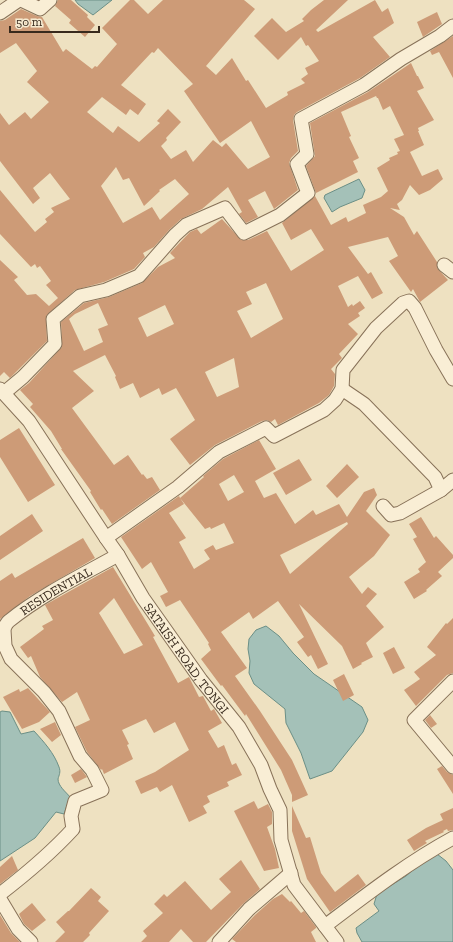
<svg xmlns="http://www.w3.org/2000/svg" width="453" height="942" font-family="'Zilla Slab',serif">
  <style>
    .water { fill: #a4c1b8; stroke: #6b8f86 }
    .building { fill: #cd9b77; fill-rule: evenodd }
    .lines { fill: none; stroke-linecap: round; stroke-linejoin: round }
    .minor-casing { stroke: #887259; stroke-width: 15 }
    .minor { stroke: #f9eed5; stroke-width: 13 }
    .labels { text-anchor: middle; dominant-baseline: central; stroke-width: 3.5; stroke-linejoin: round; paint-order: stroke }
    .street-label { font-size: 13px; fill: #382a1d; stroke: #f6ebd1 }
  </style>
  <rect width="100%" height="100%" fill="#eee1c1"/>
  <!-- water -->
  <path class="water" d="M75,0H112L93,15L78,4Z
    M359,179L365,190L362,198L340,207L332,212L324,198L325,195Z
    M266,626L279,636L293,653L314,674L362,707L368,720L363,732L332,771L310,779L301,753L286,723L285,709L254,684L249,673L250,661L248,649L249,639L256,630Z
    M2,711L10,712L21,734L34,731C44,742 54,753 59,767C61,772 59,775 58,779C58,786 66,792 70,797L64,814L56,812L35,838L0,861V712Z
    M437,854L446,861L453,870V942H362L357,933L356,928L379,911L374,904L377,894L406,876L426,859Z"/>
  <!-- building -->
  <path class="building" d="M58,0H71L88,15L87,17L95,25L85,37L69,23L71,20L55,6Z
    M130,0H134L148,14L163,0H244L255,9L206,66L216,75L232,58L246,81L248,80L266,108L288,95L287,92L305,83L301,79L308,74L305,68L319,61L308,45L306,46L301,37L278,60L254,36L272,18L286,32L304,21L302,19L311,10L324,0H348L316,30L318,32L375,0L382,12L388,8L394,23L373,37L390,57L360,78L297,112L294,115L293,120L298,151L291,158L289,163L298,190L274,209L265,191L248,200L258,217L246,223L239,214L242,212L228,187L202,209L181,219L169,230L154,247L143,253L145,257L134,269L104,282L75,290L46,316L47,341L10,378L4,372L0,376V260L18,277L14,280L27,295L36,294L49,306L58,298L46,285L51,281L40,266L37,268L35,264L31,267L0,234V190L35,232L47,222L45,219L54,212L51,208L70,199L50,173L33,188L40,198L33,204L0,161V113L9,125L25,112L31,119L49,102L27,82L37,71L16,43L0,53V21L5,20L21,9L37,16L42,17L63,52L66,49L92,69L95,66L97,67L117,44L102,28ZM158,48L193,84L184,91L220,143L251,121L270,157L248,169L226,143L222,147L213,140L193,162L186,150L171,159L161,146L167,140L166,138L181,122L168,109L157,121L160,123L139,142L118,126L113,133L87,112L102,97L126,115L130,109L138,115L146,104L121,85L152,52L154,53ZM116,167L123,180L129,178L144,206L160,191L159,190L175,179L189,194L160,220L152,207L123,223L101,186Z
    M437,12L442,24L423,37L417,22Z
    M453,36V78L439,52L432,55L430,51Z
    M411,63L417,76H418L424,88L417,91L434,120L418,128L419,131H418L424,145L410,152L422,176L438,169L443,179L430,190L419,195L410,185L402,200L397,204L400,210L390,208L404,217L414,235L417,231L437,262V268L448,280L420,302L413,289L411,292L389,261L398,256L388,237L348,247L368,274L371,272L383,293L372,299L358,276L338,286L348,307L352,304L353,306L360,301L365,308L358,313L360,316L348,324L358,334L339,354L342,358L331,369L335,374L334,386L329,395L319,403L278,425L275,419L271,422L267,420L262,421L215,445L190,465L170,439L195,420L176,388L162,395L159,388L140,398L133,383L120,389L115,377L116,376L105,355L73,371L94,391L72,408L114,465L128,455L142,475L143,474L147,479L152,477L160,490L112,524L102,509L101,510L90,492L91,491L61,449H62L51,431L30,407L33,404L20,390L29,383L62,347L61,322L84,303L109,297L142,283L158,267L175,258L170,253L190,232L197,229L201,234L222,219L241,240H248L267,231L291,271L324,250L311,229L291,240L282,223L315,196L331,225L346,217L348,222L366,213L363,205L381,197L388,191L377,168L390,160L389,158L398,154L397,152L400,151L394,139L404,135L390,106L383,110L378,98H377L376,96L341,112L351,136L349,137L359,158L353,161L358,172L316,193L306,166L315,156L310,123L368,92ZM266,283L283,319L251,338L237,311L252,304L246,292ZM98,303L108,325L98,329L103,342L84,351L69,319L75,314ZM165,305L174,324L147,337L138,318ZM234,358L239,387L217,397L205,372Z
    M19,428L55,485L28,502L0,457V440Z
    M259,440L276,469L255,481L264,498L276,493L295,524L313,510L316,515L339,504L347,517L364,492L374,488L377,495L366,511L390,535L374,556L349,577L362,594L368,587L377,594L366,606L384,627L366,643L373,657L361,663L362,664L353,669L342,646L299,604L328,664L318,669L311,655L308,657L297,642L304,637L278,601L253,619L249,612L221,632L247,668L235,676L260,711L292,760L308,795L292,802V795L281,770L246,714L245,716L222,685L221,686L201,659L211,650L208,644L209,643L180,600L166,607L160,596L168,592L151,562L142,569L121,537L179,496L180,498L204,477L203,476L223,459ZM234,475L244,492L228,501L219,484ZM180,498L205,529L210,527L211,529L224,523L234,543L216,550L213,545L204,550L210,559L194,569L179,542L186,538L169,513L184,504ZM347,522L348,524L290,574L280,555Z
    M299,459L312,480L286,495L273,473Z
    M347,464L359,477L337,498L326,486Z
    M32,514L43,531L0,560V536Z
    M421,517L434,538L436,536L453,555V558L438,572L442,576L426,590L427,591L414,599L404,582L420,572L418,569L426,562L413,539L417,537L409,524Z
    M83,538L95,558L30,596L0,619V581L12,573L15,578Z
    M113,567L155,636L153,637L178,683L189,677L199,697L203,696L211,711L214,709L222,723L208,731L218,748L224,745L232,765L236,763L242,775L227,782L229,786L207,796L210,802L203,806L207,813L189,822L172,785L160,792L157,787L141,794L135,781L155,772L189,750L175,722L154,733L146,719L122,730L129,744L127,745L133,759L104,774L102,769L101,770L87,752L75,727L90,720L77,692L62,702L40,677L31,656L28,658L20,647L44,629L42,626L53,620L45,605ZM114,598L143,645L124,654L99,613Z
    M453,618V673L447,675L416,706L404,690L420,679L414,672L436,655L427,647L446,623L447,624Z
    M394,647L405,668L393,674L383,653Z
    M344,674L354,695L343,701L333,680Z
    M28,688L50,712L39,722L22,729L3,697L19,689L20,692Z
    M430,715L437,724L431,728L425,720Z
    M55,722L61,735L52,742L40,729Z
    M442,766L447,772L453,775V794L437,769Z
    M81,769L87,777L75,783L71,775Z
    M254,801L258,809L268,804L272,812V824L267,827L275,849L279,868L264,871L234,811Z
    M292,806L306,838L310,837L321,873L335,892L358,874L366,885L330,912L307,879L292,831Z
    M453,808V830L448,831L447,829L443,831L444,832L425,841L427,843L414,851L407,840L426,828L443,820L440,814Z
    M12,856L18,870L0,884V867Z
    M241,860L260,889L243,904L206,942H193L181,929L169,942H141L147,936L143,931L163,913L154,904L164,894L167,897L185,881L211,910L231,892L219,879Z
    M91,888L101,897L98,901L109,911L89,933L90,935L83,942H55L65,932L56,922L68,911H69Z
    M282,894L290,902L291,901L301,913L304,911L316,927V928L311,932L316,942H236L232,939L255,915L273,899Z
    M32,903L46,920L32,931L24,924L19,914Z
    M0,915L11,933L20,942H0Z"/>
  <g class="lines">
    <!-- minor casing -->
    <g class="minor-casing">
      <g id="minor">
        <path d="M21,0L40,9L50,0"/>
        <path d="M0,13L19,0"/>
        <path d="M444,265L453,272"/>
        <path id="s1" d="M0,389L29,421L106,538L118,555L143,598L201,680L239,727L261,765L270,789L280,810L281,840L294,885L337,942"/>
        <path d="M342,389L364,404L435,477L441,490L400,513L391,515L383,506"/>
        <path d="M4,393L23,377L55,344L53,319L80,296L106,290L139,276L175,235L186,225L225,208L244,233L280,215L308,193L297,164L307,154L301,119L364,85L401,59L440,36L453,26"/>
        <path d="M441,490L453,480"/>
        <path d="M106,538L178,487L219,452L266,428L274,436L324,410L335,400L342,389L343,370L376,328L403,303L409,301L415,308L436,350L453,379"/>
        <path id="s2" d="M0,633C5,629 5,624 9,621C41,595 82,575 118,555"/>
        <path d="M453,681L414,720L453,767"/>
        <path d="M0,894C26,874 51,853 73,829L71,816L75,801L102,790L92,770L80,756L59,711L44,692L11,659L5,646L4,630"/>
        <path d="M0,899L18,929L31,942"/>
        <path d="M325,926C366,895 407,863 453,838"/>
        <path d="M219,942L249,909L291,873"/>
      </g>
    </g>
    <!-- minor -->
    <use href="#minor" class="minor"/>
  </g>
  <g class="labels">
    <!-- street labels -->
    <g class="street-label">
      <text stroke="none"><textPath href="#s2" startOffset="71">RESIDENTIAL</textPath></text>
      <text stroke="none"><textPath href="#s1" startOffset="328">SATAISH ROAD, TONGI</textPath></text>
    </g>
  </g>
  <!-- scale -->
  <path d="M10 26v6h89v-6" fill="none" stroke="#382a1d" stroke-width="2"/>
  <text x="16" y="26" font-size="12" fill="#382a1d" stroke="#f6ebd1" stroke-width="3" paint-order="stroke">50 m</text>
</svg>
